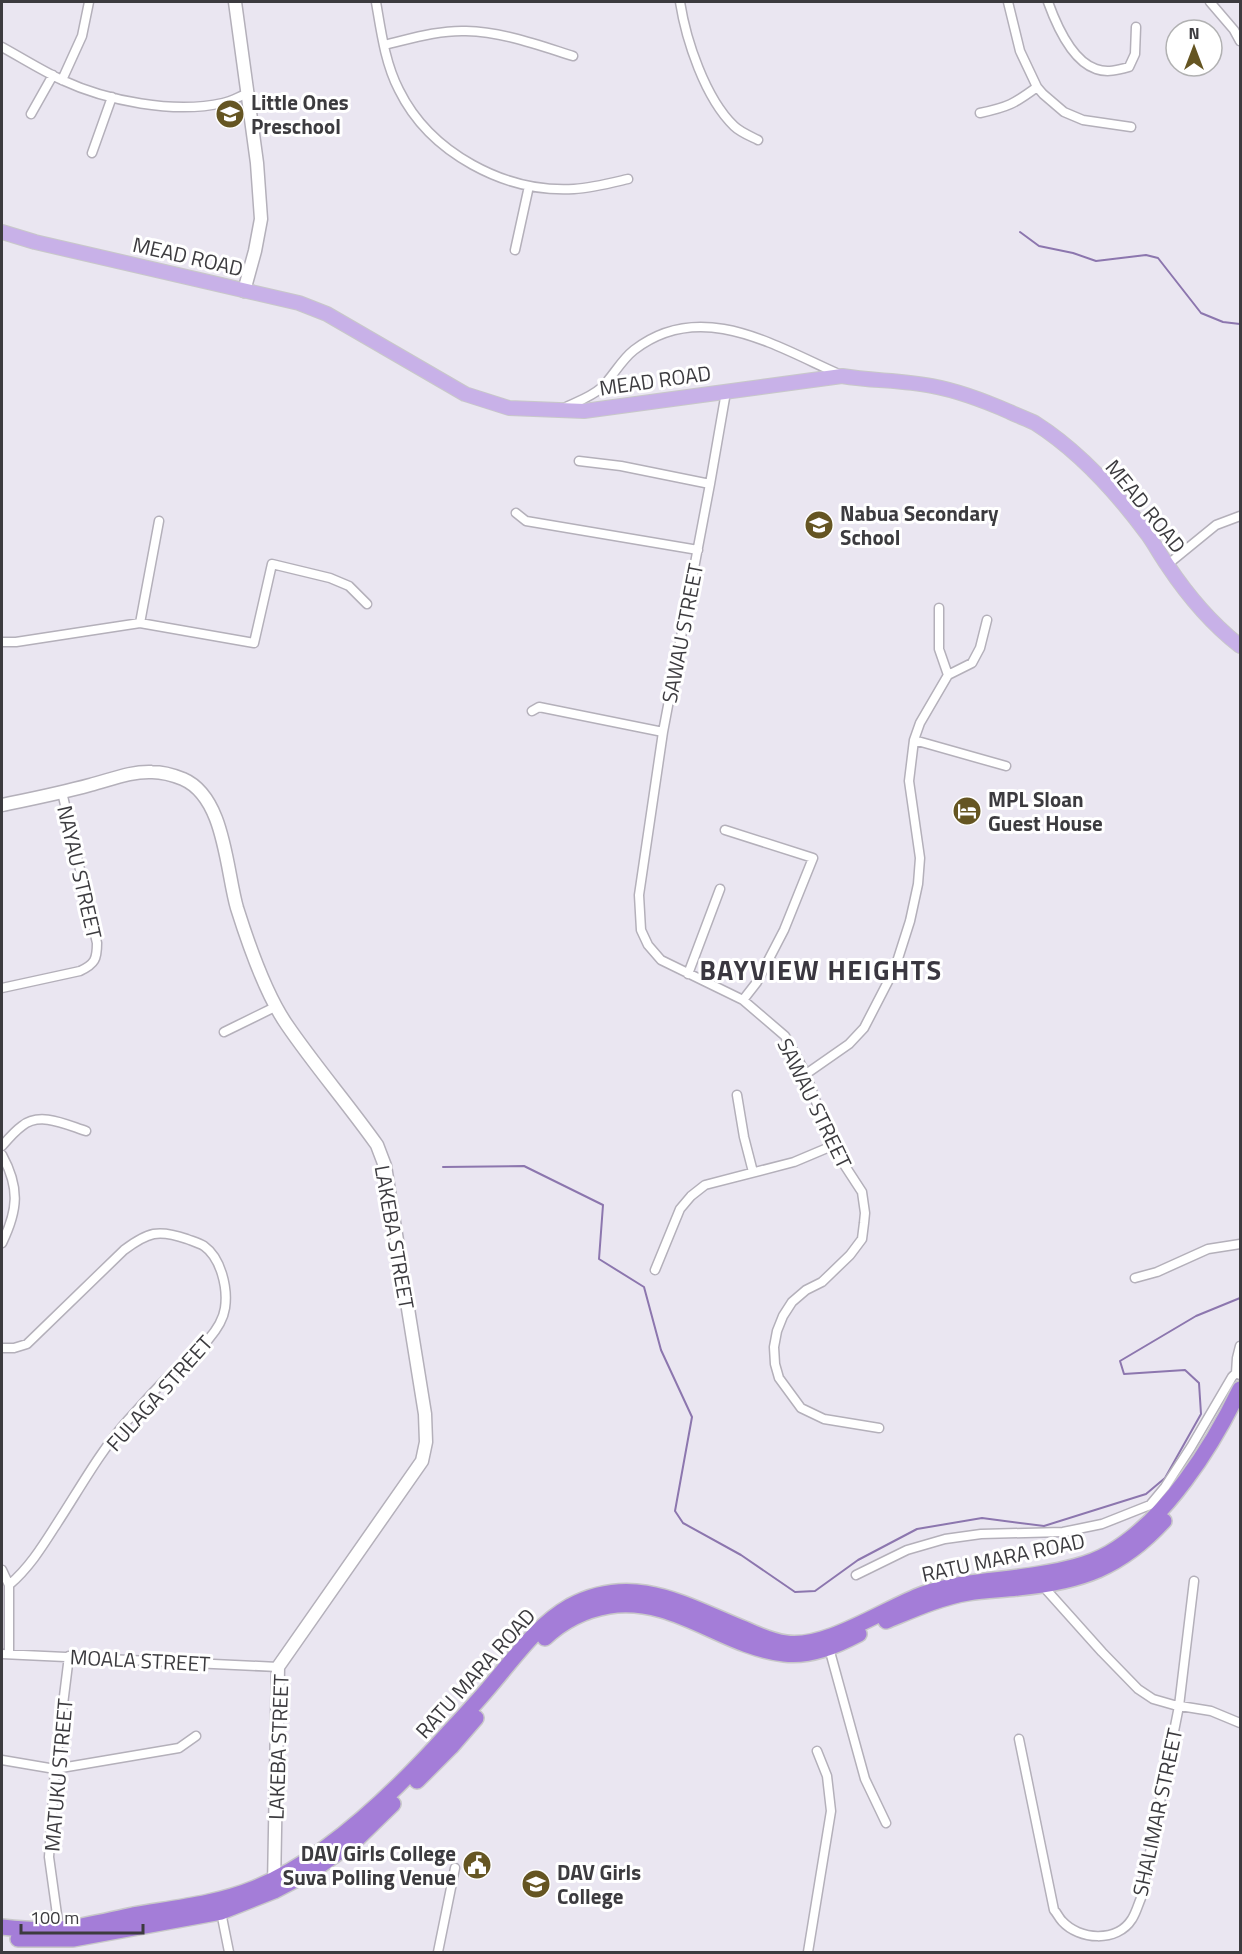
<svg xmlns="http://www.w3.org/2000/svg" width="1242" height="1954" font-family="'Titillium Web',sans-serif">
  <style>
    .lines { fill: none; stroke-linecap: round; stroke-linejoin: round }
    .stream { stroke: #8c76ae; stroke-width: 2 }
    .street-casing { stroke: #b4b0ba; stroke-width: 11 }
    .secondary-casing { stroke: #b4b0ba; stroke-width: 15 }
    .primary-casing { stroke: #c8c8c9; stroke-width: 16 }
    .highway-casing { stroke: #c8c8c9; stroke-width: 18 }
    .street { stroke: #fff; stroke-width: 8 }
    .secondary { stroke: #fff; stroke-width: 12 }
    .primary { stroke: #c8b1e8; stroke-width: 14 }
    .highway { stroke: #a47dd8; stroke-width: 15 }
    .labels { text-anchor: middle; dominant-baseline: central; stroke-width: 6; stroke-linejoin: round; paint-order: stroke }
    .poi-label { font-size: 21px; font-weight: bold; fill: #3c3b3f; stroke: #fff; text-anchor: start }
    .street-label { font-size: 21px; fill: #3c3b3f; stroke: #fff }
    .district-label { font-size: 27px; font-weight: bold; letter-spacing: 1.5px; fill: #3a3740; stroke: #fff }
  </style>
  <rect width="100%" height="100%" fill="#eae6f1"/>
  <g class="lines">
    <!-- stream -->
    <path class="stream" d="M1020,232L1039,246L1073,253L1096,261L1146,255L1158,258L1201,313L1223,322L1240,324
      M443,1167L524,1166L603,1205L599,1259L644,1287L661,1350L692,1417L675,1511L683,1523L741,1555L795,1592L815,1591L858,1560L917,1529L982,1518L1044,1526L1146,1494L1165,1478L1201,1414L1199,1383L1185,1370L1124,1374L1120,1361L1196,1316L1240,1298"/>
    <!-- street casing -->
    <g class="street-casing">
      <path id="street" d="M376,2C381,31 385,63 399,90C430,153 505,193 574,189C592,188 611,183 628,179
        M680,2C686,40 705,98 734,126C740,132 750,136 758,140
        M1008,2L1020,51L1037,87L1043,94L1064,112L1083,120L1131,127
        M1048,2C1056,24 1072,61 1096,69C1107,73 1118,70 1129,67L1135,54L1136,27
        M1210,2L1234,30L1240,41
        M384,45C410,39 438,30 466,31C503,32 538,45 573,56
        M2,47C22,58 41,70 62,80C107,101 174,114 223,103C232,101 240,96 249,93
        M62,80L82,36L89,2
        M980,113C1008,107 1014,104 1037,87
        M31,114L53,75
        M92,153L112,97
        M515,250L529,186
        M726,392L710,484L663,732L639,895L641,930L648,945L661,960L743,1000L785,1036L806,1074L832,1146L862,1192L865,1213L864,1223L862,1239L850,1255L822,1282L806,1290L792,1302L783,1316L777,1331L774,1347L775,1364L779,1378L801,1408L824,1419L879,1428
        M564,408C576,402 591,397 601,388C613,377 620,361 634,350C701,298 775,346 841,375
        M579,461L621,466L710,484
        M516,513L526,521L698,550
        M1167,565L1216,525L1240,516
        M939,608V649L948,675
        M140,623L159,521
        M2,642H16L140,623L254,643L272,564L330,578L349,586L367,604
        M532,711L539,707L663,732
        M914,740L1006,766
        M725,830L813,858L784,930L757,982L743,1000
        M688,974L720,889
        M2,988L80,971C95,964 97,959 97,943L62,792
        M224,1032L277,1006
        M806,1074L849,1044L864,1028L895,968L910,921L918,884L920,858L909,781L914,740L920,723L948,675L972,663L980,648L987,620
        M737,1095L744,1137L753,1172
        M2,1146C8,1139 15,1131 22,1126C40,1111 67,1125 86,1131
        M2,1155C20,1188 18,1210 2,1243
        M655,1270L680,1209L691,1196L705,1185L794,1162L832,1146
        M1135,1278L1157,1272L1208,1249L1240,1244
        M2,1348H14L27,1344L124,1250C148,1232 158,1229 187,1239C192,1241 199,1243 204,1246C221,1258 228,1288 225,1308C221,1336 185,1361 165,1380C152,1393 140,1407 128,1420C100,1451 79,1490 56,1525C42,1547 29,1568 9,1585
        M1236,1373L1237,1358L1240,1346
        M2,1570L9,1585V1654
        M856,1575L907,1550L945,1539L981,1534L1063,1532L1102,1524L1150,1505L1165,1487L1191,1447L1232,1377L1236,1373L1240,1375
        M1042,1585L1102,1652L1138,1689L1153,1699L1174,1705L1211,1711L1240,1723
        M829,1648L865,1779L886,1823
        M2,1654L278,1667
        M1019,1739L1054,1910C1057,1913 1059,1918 1062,1921C1079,1940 1117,1943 1132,1919C1136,1913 1138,1905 1141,1898L1179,1706L1194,1581
        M2,1760L55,1769L179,1748L196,1736
        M221,1912L229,1952
        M59,1929L49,1857L55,1769L69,1656
        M438,1952L455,1868
        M808,1952L831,1811L827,1776L817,1751"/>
    </g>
    <!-- secondary casing -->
    <g class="secondary-casing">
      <path id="secondary" d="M235,2L257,163L261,219L255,251L244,291
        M2,805C31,799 61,793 90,785C110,780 131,771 152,772C162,772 173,775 183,779C225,797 226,870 237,908C248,943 266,995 287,1025C315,1066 348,1104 377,1145L385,1166L425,1414L426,1442L422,1461L278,1667L274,1886"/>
    </g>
    <!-- primary casing -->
    <g class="primary-casing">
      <path id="primary" d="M2,232L35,242L299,303L327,314L465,394L509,408L584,411L842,376C872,381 902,380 932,386C959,391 985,401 1010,412C1018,416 1027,419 1035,423C1079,451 1117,493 1148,535C1155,545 1161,556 1168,566C1188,596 1212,624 1240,646"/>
    </g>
    <!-- highway casing -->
    <g class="highway-casing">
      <path id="highway" d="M886,1621C913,1610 939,1598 968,1593C985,1590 1001,1590 1018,1588C1081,1582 1121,1568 1164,1521
        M545,1638C563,1621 585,1610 609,1606C674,1596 722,1647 784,1654C811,1657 836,1646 859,1634
        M417,1781L451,1747L476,1718
        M2,1927C20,1929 41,1931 60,1929C84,1927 109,1920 133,1915C173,1908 216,1904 255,1888C327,1859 396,1791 448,1733C463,1717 478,1701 492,1684C515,1657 538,1624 570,1606C634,1572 685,1605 745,1629C758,1635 772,1641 786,1643C826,1649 885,1608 923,1594C961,1580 1000,1581 1039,1574C1063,1570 1088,1565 1109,1553C1166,1520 1212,1447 1240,1389
        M18,1939H73L221,1912L274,1891L314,1870L356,1840L393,1804"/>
    </g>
    <!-- street -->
    <use href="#street" class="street"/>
    <!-- secondary -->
    <use href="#secondary" class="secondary"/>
    <!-- primary -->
    <use href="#primary" class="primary"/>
    <!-- highway -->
    <use href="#highway" class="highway"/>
  </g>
  <!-- icons -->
  <defs>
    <g id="school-disc" transform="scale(1.5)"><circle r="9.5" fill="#655522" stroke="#fff"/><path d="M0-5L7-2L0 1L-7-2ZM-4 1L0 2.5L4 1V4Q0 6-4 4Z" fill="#fff"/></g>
    <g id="hotel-disc" transform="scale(1.5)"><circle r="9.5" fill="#655522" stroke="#fff"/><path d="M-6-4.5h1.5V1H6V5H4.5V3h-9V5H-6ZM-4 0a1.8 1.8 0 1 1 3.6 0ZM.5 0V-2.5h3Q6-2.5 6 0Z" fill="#fff"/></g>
    <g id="civic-disc" transform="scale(1.5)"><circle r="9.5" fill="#655522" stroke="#fff"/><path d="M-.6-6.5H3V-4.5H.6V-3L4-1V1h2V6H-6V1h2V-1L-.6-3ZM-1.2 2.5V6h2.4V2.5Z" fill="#fff"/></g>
    <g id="university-disc" transform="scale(1.5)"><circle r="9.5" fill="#655522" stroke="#fff"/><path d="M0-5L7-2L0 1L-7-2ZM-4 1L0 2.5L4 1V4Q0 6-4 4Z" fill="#fff"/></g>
  </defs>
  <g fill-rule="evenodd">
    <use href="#school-disc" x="230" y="114"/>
    <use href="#school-disc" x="819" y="525"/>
    <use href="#hotel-disc" x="967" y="811"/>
    <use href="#civic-disc" x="477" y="1865"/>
    <use href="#university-disc" x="536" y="1884"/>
  </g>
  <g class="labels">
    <!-- poi labels -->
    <g class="poi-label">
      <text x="251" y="102">Little Ones<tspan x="251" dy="24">Preschool</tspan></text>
      <text x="840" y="513">Nabua Secondary<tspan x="840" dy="24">School</tspan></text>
      <text x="988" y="799">MPL Sloan<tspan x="988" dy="24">Guest House</tspan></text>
      <text x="456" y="1853" text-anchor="end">DAV Girls College<tspan x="456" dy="24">Suva Polling Venue</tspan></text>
      <text x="557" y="1872">DAV Girls<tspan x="557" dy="24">College</tspan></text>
    </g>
    <!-- street labels -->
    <g class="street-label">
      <text transform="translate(188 256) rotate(13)">MEAD ROAD</text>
      <text transform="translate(655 380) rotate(-8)">MEAD ROAD</text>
      <text transform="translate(1146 506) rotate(51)">MEAD ROAD</text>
      <text transform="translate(682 633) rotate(-79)">SAWAU STREET</text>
      <text transform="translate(80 872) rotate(77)">NAYAU STREET</text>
      <text transform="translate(815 1103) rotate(64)">SAWAU STREET</text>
      <text transform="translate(395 1237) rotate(80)">LAKEBA STREET</text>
      <text transform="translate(159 1393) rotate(-48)">FULAGA STREET</text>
      <text transform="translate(1003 1557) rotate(-12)">RATU MARA ROAD</text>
      <text transform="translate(140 1660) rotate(3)">MOALA STREET</text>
      <text transform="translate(475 1673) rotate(-48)">RATU MARA ROAD</text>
      <text transform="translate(278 1747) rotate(-88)">LAKEBA STREET</text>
      <text transform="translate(58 1775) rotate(-85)">MATUKU STREET</text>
      <text transform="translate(1157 1812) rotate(-78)">SHALIMAR STREET</text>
    </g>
    <!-- district labels -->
    <g class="district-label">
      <text x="821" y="969">BAYVIEW HEIGHTS</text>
    </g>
  </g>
  <!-- border -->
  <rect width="1242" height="1954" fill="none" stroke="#3c3b3f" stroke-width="6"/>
  <!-- north arrow -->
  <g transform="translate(1194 48)"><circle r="28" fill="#ffffff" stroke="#b1b1b2" stroke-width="1.5"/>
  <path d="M0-4.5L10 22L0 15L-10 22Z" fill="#655522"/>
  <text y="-9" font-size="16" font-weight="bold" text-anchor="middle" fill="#3c3b3f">N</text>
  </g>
  <!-- scale -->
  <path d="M21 1924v9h122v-9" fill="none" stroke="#3c3b3f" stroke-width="3"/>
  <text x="30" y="1924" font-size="18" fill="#3c3b3f" stroke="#ffffff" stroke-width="4.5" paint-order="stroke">100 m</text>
</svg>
